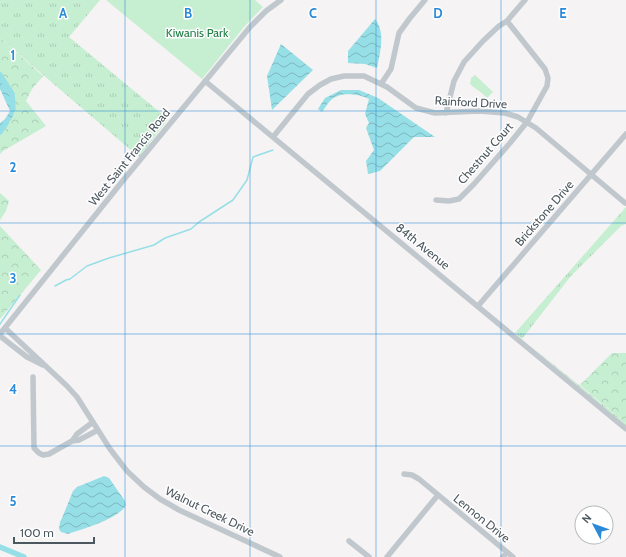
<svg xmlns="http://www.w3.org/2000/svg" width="626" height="557" font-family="Cabin,sans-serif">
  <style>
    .grass { fill: url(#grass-tufts) }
    .forest { fill: url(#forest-crowns) }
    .park { fill: #c6eed1 }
    .water { fill: url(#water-waves) }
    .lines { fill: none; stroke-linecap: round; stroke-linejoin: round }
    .stream { stroke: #97dfe7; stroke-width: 1.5 }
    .canal { stroke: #97dfe7; stroke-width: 5.5 }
    .minor { stroke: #c0c8ce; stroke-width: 5.5 }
    .grid { fill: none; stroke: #2a8ad8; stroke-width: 1; stroke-opacity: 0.55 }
    .labels { text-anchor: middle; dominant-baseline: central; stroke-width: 3; stroke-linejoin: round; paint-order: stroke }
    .park-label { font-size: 12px; fill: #1f7e44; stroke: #fff }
    .street-label { font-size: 12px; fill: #4c585f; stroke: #fff }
    .grid-label { font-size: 13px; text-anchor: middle; font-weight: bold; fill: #2a8ad8; stroke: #fff; stroke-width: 3; stroke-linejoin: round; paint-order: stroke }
  </style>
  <defs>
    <pattern id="grass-tufts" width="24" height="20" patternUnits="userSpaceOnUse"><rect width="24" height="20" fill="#c6eed1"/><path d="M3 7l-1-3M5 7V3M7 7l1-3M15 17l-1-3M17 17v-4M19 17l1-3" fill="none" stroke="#acceb6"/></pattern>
    <pattern id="forest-crowns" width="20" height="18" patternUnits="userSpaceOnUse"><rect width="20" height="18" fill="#c6eed1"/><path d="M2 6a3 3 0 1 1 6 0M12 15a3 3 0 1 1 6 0" fill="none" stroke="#acceb6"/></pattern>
    <pattern id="water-waves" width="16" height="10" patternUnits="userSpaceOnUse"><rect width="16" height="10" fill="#97dfe7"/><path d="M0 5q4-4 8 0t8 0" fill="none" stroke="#7db8be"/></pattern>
  </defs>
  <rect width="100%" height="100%" fill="#f5f3f3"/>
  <!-- grass -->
  <path class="grass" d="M0,0H100L69,37L168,119L139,157L0,38Z
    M626,207V224L621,226L570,277L522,339L626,423V426L515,333Z"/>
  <!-- forest -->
  <path class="forest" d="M0,38L43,76L32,89L26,101L46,126L3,151L0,154V131L13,117L11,97L0,78Z
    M0,193L9,201L6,211L0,220Z
    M0,226L41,270L0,319Z
    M612,353H626V423L580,385Z"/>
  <!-- park -->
  <path class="park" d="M106,0H255L263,7L244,27L202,79Z
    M475,75L493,92L487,98C482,92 475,89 470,84L471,78Z"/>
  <!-- water -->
  <path class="water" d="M375,19C386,33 380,52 377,68L365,64L348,63V51Z
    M281,44L313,70L272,110L267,76Z
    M0,78C12,101 25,111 0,131V123L5,119L10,111L0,89Z
    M341,90H359L378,98L435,137H414L380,171L368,174L366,161L374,150L366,128L369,123L365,114L369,99C358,94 340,91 330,101C327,104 325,108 322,112L318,109L325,98Z
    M104,476L109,478L125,501L126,505C119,519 82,529 68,534L61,532L59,529L60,522L62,518L73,491L77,487Z"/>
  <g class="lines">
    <!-- stream -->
    <path class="stream" d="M55,286L66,280L70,279L87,266L109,258L154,245L165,238L191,229L199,222L233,200L247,180L253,157L273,150
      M0,324L20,295"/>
    <!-- canal -->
    <path class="canal" d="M0,75L12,94L13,109
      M0,132L6,123
      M0,547L24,557"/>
    <!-- minor -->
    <path class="minor" d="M205,81L626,429
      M381,84L391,69L399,33L410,18L425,0
      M446,113L454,81L464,62L483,41L499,26L507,21L525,0
      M273,137L308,94L320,85L331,79L344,76H364L387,87L416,108L435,113L479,111L505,113L518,117L536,128L625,203
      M436,200L449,201L459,199L474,184L510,143L527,122L547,86L548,78L545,69L507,21
      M478,306L626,134
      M5,328L67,386L77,397L110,449L127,471L144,487L160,499L179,510L280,557
      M0,334L121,183L250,27L266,11L281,0
      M0,336L27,357L43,365
      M33,377L34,448L39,453L43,455L49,454L72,441L77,434L93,422
      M72,441L79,440L98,430
      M404,474L412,475L419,479L513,557
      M349,541L369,557
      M387,557L438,495
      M503,557L507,552"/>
  </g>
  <!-- grid -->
  <path class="grid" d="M125,0V557M250,0V557M376,0V557M501,0V557M0,111H626M0,223H626M0,334H626M0,446H626"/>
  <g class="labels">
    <!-- park labels -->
    <g class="park-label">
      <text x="197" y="32">Kiwanis Park</text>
    </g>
    <!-- street labels -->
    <g class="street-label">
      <text transform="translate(471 102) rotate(3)">Rainford Drive</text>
      <text transform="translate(485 153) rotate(-49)">Chestnut Court</text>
      <text transform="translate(129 157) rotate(-51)">West Saint Francis Road</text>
      <text transform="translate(544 213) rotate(-49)">Brickstone Drive</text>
      <text transform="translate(423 246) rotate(39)">84th Avenue</text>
      <text transform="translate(210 511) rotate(26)">Walnut Creek Drive</text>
      <text transform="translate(482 518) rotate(39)">Lennon Drive</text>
    </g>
  </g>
  <g class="grid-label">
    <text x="63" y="18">A</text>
    <text x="188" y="18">B</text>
    <text x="313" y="18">C</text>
    <text x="438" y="18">D</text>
    <text x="563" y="18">E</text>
    <text x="13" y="60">1</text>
    <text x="13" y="172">2</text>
    <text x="13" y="283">3</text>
    <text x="13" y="394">4</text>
    <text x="13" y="506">5</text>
  </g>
  <!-- north arrow -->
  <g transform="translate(594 525) rotate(311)"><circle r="19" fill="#ffffff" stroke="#b7bcbf"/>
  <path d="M0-3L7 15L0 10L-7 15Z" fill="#2a8ad8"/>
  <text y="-6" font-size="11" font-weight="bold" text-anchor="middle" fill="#4c585f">N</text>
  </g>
  <!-- scale -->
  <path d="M14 537v6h80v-6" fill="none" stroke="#4c585f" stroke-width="2"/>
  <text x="20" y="537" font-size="12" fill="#4c585f" stroke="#ffffff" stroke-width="3" paint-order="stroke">100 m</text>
</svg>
